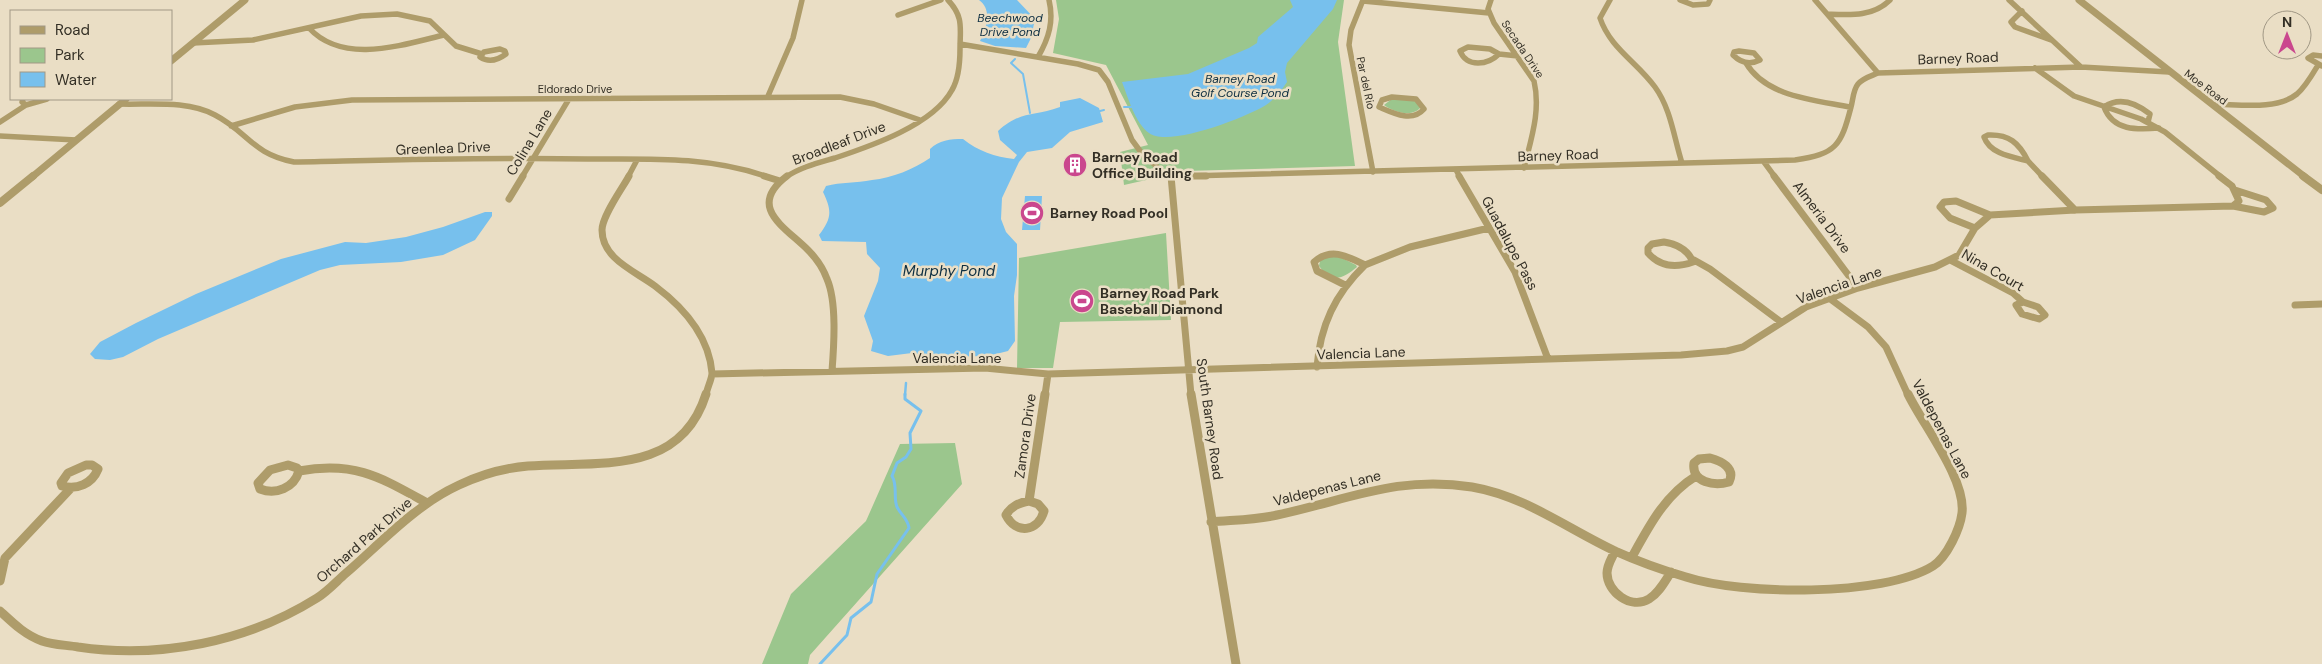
<svg xmlns="http://www.w3.org/2000/svg" width="2322" height="664" font-family="'DM Sans',sans-serif">
  <style>
    .green { fill: #9bc68d }
    .water { fill: #77c0ed }
    .lines { fill: none; stroke-linecap: round; stroke-linejoin: round }
    .stream-far2 { stroke: #77c0ed; stroke-width: 2 }
    .stream-far1 { stroke: #77c0ed; stroke-width: 2.5 }
    .stream { stroke: #77c0ed; stroke-width: 3 }
    .minor-far2 { stroke: #ae9c6a; stroke-width: 5.5 }
    .minor-far1 { stroke: #ae9c6a; stroke-width: 7 }
    .minor { stroke: #ae9c6a; stroke-width: 9 }
    .tertiary-far1 { stroke: #ae9c6a; stroke-width: 7 }
    .tertiary { stroke: #ae9c6a; stroke-width: 8 }
    .labels { text-anchor: middle; dominant-baseline: central; stroke-width: 5; stroke-linejoin: round; paint-order: stroke }
    .far-street-label { font-size: 11px; fill: #332f25; stroke: #eadec5 }
    .far-water-label { font-size: 12px; font-style: italic; fill: #0d2e41; stroke: #eadec5 }
    .street-label { font-size: 14px; fill: #332f25; stroke: #eadec5 }
    .poi-label { font-size: 14px; font-weight: bold; fill: #332f25; stroke: #eadec5; text-anchor: start }
    .water-label { font-size: 15px; font-style: italic; fill: #0d2e41; stroke: #eadec5 }
  </style>
  <rect width="100%" height="100%" fill="#eadec5"/>
  <!-- green -->
  <path class="green" d="M1056,0H1344L1338,42L1355,166L1186,171L1124,185L1120,152L1148,145L1106,65L1053,53L1059,19Z
    M1393,98L1414,99L1422,105C1415,119 1393,112 1384,105Z
    M1166,233L1171,320L1060,322L1053,368H1017L1019,258Z
    M1327,256H1338L1356,265L1357,267C1342,279 1333,284 1319,266L1320,261Z
    M955,443L962,484L810,655L808,664H762L791,594L866,521L900,444Z"/>
  <!-- water -->
  <path class="water" d="M979,0H1017L1035,19L1031,38L1026,48L995,46L980,41C986,29 993,10 979,0Z
    M1290,0H1337L1333,9L1287,63L1285,72L1287,82C1281,91 1275,99 1266,105C1247,117 1168,148 1149,133C1135,123 1128,97 1122,82L1188,74L1249,48L1257,43L1258,37L1293,7Z
    M1080,98L1099,108L1103,122L1070,132L1052,148L1027,152L1019,162L1002,198L1001,219L1006,232L1017,244V275L1014,296L1015,341L1008,351L988,356L934,357L912,353L888,356L871,351L873,341L864,316L878,281L880,268L867,254L866,242L822,241L819,235C832,218 832,211 823,192L826,186C841,182 856,183 872,180C892,178 914,169 930,158V149C939,140 950,139 963,139C978,151 995,157 1014,159L1017,155L1000,140L998,131C1021,110 1033,117 1060,107V102Z
    M1025,196H1042L1040,230H1022Z
    M485,212H492V216L475,240L443,255L401,262L340,265L320,270L158,339L123,357L110,360L95,359L90,354L100,342L136,323L196,294L281,259L345,242L366,243L406,237L443,227Z"/>
  <g class="lines">
    <!-- stream-far2 -->
    <path class="stream-far2" d="M1015,59L1011,63L1023,74L1030,113
      M1124,107H1133
      M1100,111L1104,110"/>
    <!-- stream-far1 -->
    <path class="stream-far1" d="M905,395L906,383"/>
    <!-- stream -->
    <path class="stream" d="M820,664L847,635L851,618L871,602L877,574L909,528C908,519 901,515 897,507C893,497 898,486 892,476L897,463L906,457L911,449L910,433L921,411L905,399V394"/>
    <!-- minor-far2 -->
    <path class="minor-far2" d="M1363,0L1351,30L1349,45L1373,172
      M1491,0L1488,9L1494,23L1534,81C1541,111 1531,139 1524,168
      M1610,0L1600,18C1610,48 1637,62 1655,87C1671,109 1674,138 1682,163
      M1680,0L1693,5L1708,4L1710,0
      M1815,0L1878,73
      M2009,0L2081,67
      M1363,1L1489,13
      M2022,11L2011,22L2015,27L2051,40
      M1828,14C1850,15 1873,17 1890,0
      M898,15L941,0
      M309,28C343,65 402,45 444,35
      M193,43L253,40L361,16L397,14L430,21L456,46L482,54
      M960,44L1078,64L1099,70L1108,82L1132,140L1143,155L1167,175L1188,176L1795,160C1836,154 1841,146 1851,107C1853,100 1853,90 1858,84C1863,78 1871,76 1878,73L2081,67L2169,72
      M1468,47L1490,49L1499,54C1488,65 1467,68 1460,51Z
      M500,49L505,51L506,54C498,60 489,63 480,57L484,52Z
      M1739,51L1754,53L1760,60C1750,65 1741,63 1733,55L1734,52Z
      M1499,54L1518,56
      M2322,56L2313,55L2308,58L2322,66
      M1038,57C1049,38 1054,21 1049,0
      M1746,63C1766,97 1815,100 1850,107
      M2035,68L2074,96L2141,119L2165,132L2221,177
      M768,96L793,38L802,0
      M1392,97L1416,99L1424,109C1412,123 1393,113 1379,107L1382,100Z
      M23,99L22,102L26,105L47,99
      M119,104C150,105 187,100 215,115C248,132 252,154 294,162C392,160 490,157 587,159C649,159 708,156 768,177
      M2212,104C2237,104 2276,111 2297,94C2306,86 2312,75 2318,65
      M0,122L26,105
      M2148,122L2150,114C2136,103 2120,96 2104,107C2113,131 2137,130 2159,128
      M231,126L295,107L352,100L840,97L874,104L920,120
      M1988,135C2009,134 2019,143 2028,161C2012,157 1990,154 1984,137Z
      M0,136L76,140
      M2028,161L2043,177
      M1764,162L1775,177
      M1456,170L1460,177
      M522,177L569,99
      M628,177L637,160
      M786,177C801,167 818,163 835,158C871,146 933,125 952,90C959,78 960,63 960,49C960,28 964,17 948,0"/>
    <!-- minor-far1 -->
    <path class="minor-far1" d="M629,176C622,189 602,216 602,230C602,259 635,271 655,286C683,307 709,336 712,373C712,379 707,388 706,395
      M764,176L780,181
      M787,176C746,207 785,227 808,250C816,258 823,268 827,279C837,302 834,345 832,371
      M1171,176L1191,395
      M1178,176H1206
      M1459,176L1515,272L1548,359
      M1774,176L1858,288
      M2042,176L2075,210
      M2219,176L2232,186L2239,201L2233,206
      M509,199L523,176
      M1975,228L1950,218L1940,207L1944,202L1956,201L1990,215L2075,210L2233,206L2264,212L2273,208L2266,200L2235,190
      M1664,242C1677,244 1688,250 1693,262C1676,268 1660,267 1648,253V248L1652,244Z
      M1694,260L1710,269L1781,322
      M1950,260L2013,293L2023,302
      M1345,285L1317,271L1314,262C1331,247 1347,256 1365,265L1410,247L1489,228
      M1829,298L1868,327L1886,347L1908,395
      M2023,302L2038,307L2045,315L2039,319L2022,314L2016,305Z
      M2295,305L2322,304
      M1317,367C1320,326 1335,294 1365,265
      M712,374L985,368L1048,374L1681,355L1727,351L1743,347L1806,307L1858,288L1935,267L1959,255L1975,228L1990,215
      M1045,395L1048,374"/>
    <!-- minor -->
    <path class="minor" d="M1191,394L1236,664
      M1710,458C1721,461 1736,468 1729,482C1715,486 1691,483 1694,463L1699,459Z
      M86,465H92L98,469C92,484 77,490 62,486L61,483L68,473Z
      M288,465L297,468L299,471C294,488 276,495 260,489L258,483L270,470Z
      M299,471C355,461 380,477 427,503
      M1029,501L1045,394
      M1029,501L1038,504L1044,511C1038,532 1016,535 1006,515C1011,506 1019,503 1029,501Z
      M1211,522C1233,520 1256,520 1277,515C1348,500 1397,475 1472,487C1525,496 1568,529 1615,551C1637,561 1662,570 1686,577C1741,595 1883,597 1933,566C1947,557 1960,529 1962,513C1966,479 1923,425 1908,394
      M1615,551C1612,558 1607,565 1607,573C1607,592 1631,610 1649,599C1659,593 1665,581 1671,572
      M1632,557C1649,526 1665,495 1696,476
      M0,581L5,558L71,488
      M0,611C13,623 25,635 42,641C53,645 67,645 78,647C160,659 247,642 317,598C327,592 336,582 345,574C380,544 415,505 459,485C480,475 504,468 528,466C597,461 680,477 706,394"/>
    <!-- tertiary-far1 -->
    <path class="tertiary-far1" d="M2079,0L2305,177
      M171,61L245,0
      M32,177L126,99"/>
    <!-- tertiary -->
    <path class="tertiary" d="M2303,176L2322,190
      M0,203L33,176"/>
  </g>
  <!-- icons -->
  <defs>
    <g id="building-disc" transform="scale(1.25)"><circle r="9.5" fill="#ca478e" stroke="#eadec5"/><path d="M-4-6H4V6H1V3H-1V6H-4ZM-2.5-4.3h1.7v1.8h-1.7ZM.8-4.3h1.7v1.8H.8ZM-2.5-1h1.7V.8h-1.7ZM.8-1h1.7V.8H.8Z" fill="#fff"/></g>
    <g id="stadium-disc" transform="scale(1.25)"><circle r="9.5" fill="#ca478e" stroke="#eadec5"/><path d="M0-5a6.5 5 0 1 0 0 10a6.5 5 0 1 0 0-10ZM-3.5-1.8h7v3.6h-7Z" fill="#fff"/></g>
  </defs>
  <g fill-rule="evenodd">
    <use href="#building-disc" x="1075" y="165"/>
    <use href="#stadium-disc" x="1032" y="213"/>
    <use href="#stadium-disc" x="1082" y="301"/>
  </g>
  <g class="labels">
    <!-- far-street labels -->
    <g class="far-street-label">
      <text transform="translate(1523 49) rotate(56)">Secada Drive</text>
      <text transform="translate(1366 83) rotate(78)">Par del Rio</text>
      <text transform="translate(2206 87) rotate(37)">Moe Road</text>
      <text x="575" y="89">Eldorado Drive</text>
    </g>
    <!-- far-water labels -->
    <g class="far-water-label">
      <text x="1010" y="18">Beechwood<tspan x="1010" dy="14">Drive Pond</tspan></text>
      <text x="1240" y="79">Barney Road<tspan x="1240" dy="14">Golf Course Pond</tspan></text>
    </g>
    <!-- street labels -->
    <g class="street-label">
      <text transform="translate(1958 58) rotate(-2)">Barney Road</text>
      <text transform="translate(529 142) rotate(-59)">Colina Lane</text>
      <text transform="translate(839 143) rotate(-21)">Broadleaf Drive</text>
      <text transform="translate(443 148) rotate(-2)">Greenlea Drive</text>
      <text transform="translate(1558 155) rotate(-2)">Barney Road</text>
      <text transform="translate(1822 217) rotate(53)">Almeria Drive</text>
      <text transform="translate(1510 243) rotate(62)">Guadalupe Pass</text>
      <text transform="translate(1993 270) rotate(30)">Nina Court</text>
      <text transform="translate(1839 285) rotate(-19)">Valencia Lane</text>
      <text transform="translate(1361 353) rotate(-2)">Valencia Lane</text>
      <text x="957" y="358">Valencia Lane</text>
      <text transform="translate(1210 419) rotate(82)">South Barney Road</text>
      <text transform="translate(1942 429) rotate(62)">Valdepenas Lane</text>
      <text transform="translate(1025 436) rotate(-82)">Zamora Drive</text>
      <text transform="translate(1327 488) rotate(-14)">Valdepenas Lane</text>
      <text transform="translate(364 540) rotate(-41)">Orchard Park Drive</text>
    </g>
    <!-- poi labels -->
    <g class="poi-label">
      <text x="1092" y="157">Barney Road<tspan x="1092" dy="16">Office Building</tspan></text>
      <text x="1050" y="213">Barney Road Pool</text>
      <text x="1100" y="293">Barney Road Park<tspan x="1100" dy="16">Baseball Diamond</tspan></text>
    </g>
    <!-- water labels -->
    <g class="water-label">
      <text x="949" y="271">Murphy Pond</text>
    </g>
  </g>
  <!-- legend -->
  <rect x="10" y="10" width="162" height="90" fill="#eadec5" stroke="#a19885"/>
  <rect x="20" y="26" width="25" height="8" fill="#ae9c6a" stroke="#a19885"/>
  <text x="55" y="35" font-size="15" fill="#332f25">Road</text>
  <rect x="20" y="48" width="25" height="15" fill="#9bc68d" stroke="#a19885"/>
  <text x="55" y="60" font-size="15" fill="#332f25">Park</text>
  <rect x="20" y="72" width="25" height="15" fill="#77c0ed" stroke="#a19885"/>
  <text x="55" y="85" font-size="15" fill="#332f25">Water</text>
  <!-- north arrow -->
  <g transform="translate(2287 35)"><circle r="24" fill="#eadec5" stroke="#a19885"/>
  <path d="M0-4L9 19L0 12L-9 19Z" fill="#ca478e"/>
  <text y="-8" font-size="14" font-weight="bold" text-anchor="middle" fill="#332f25">N</text>
  </g>
</svg>
